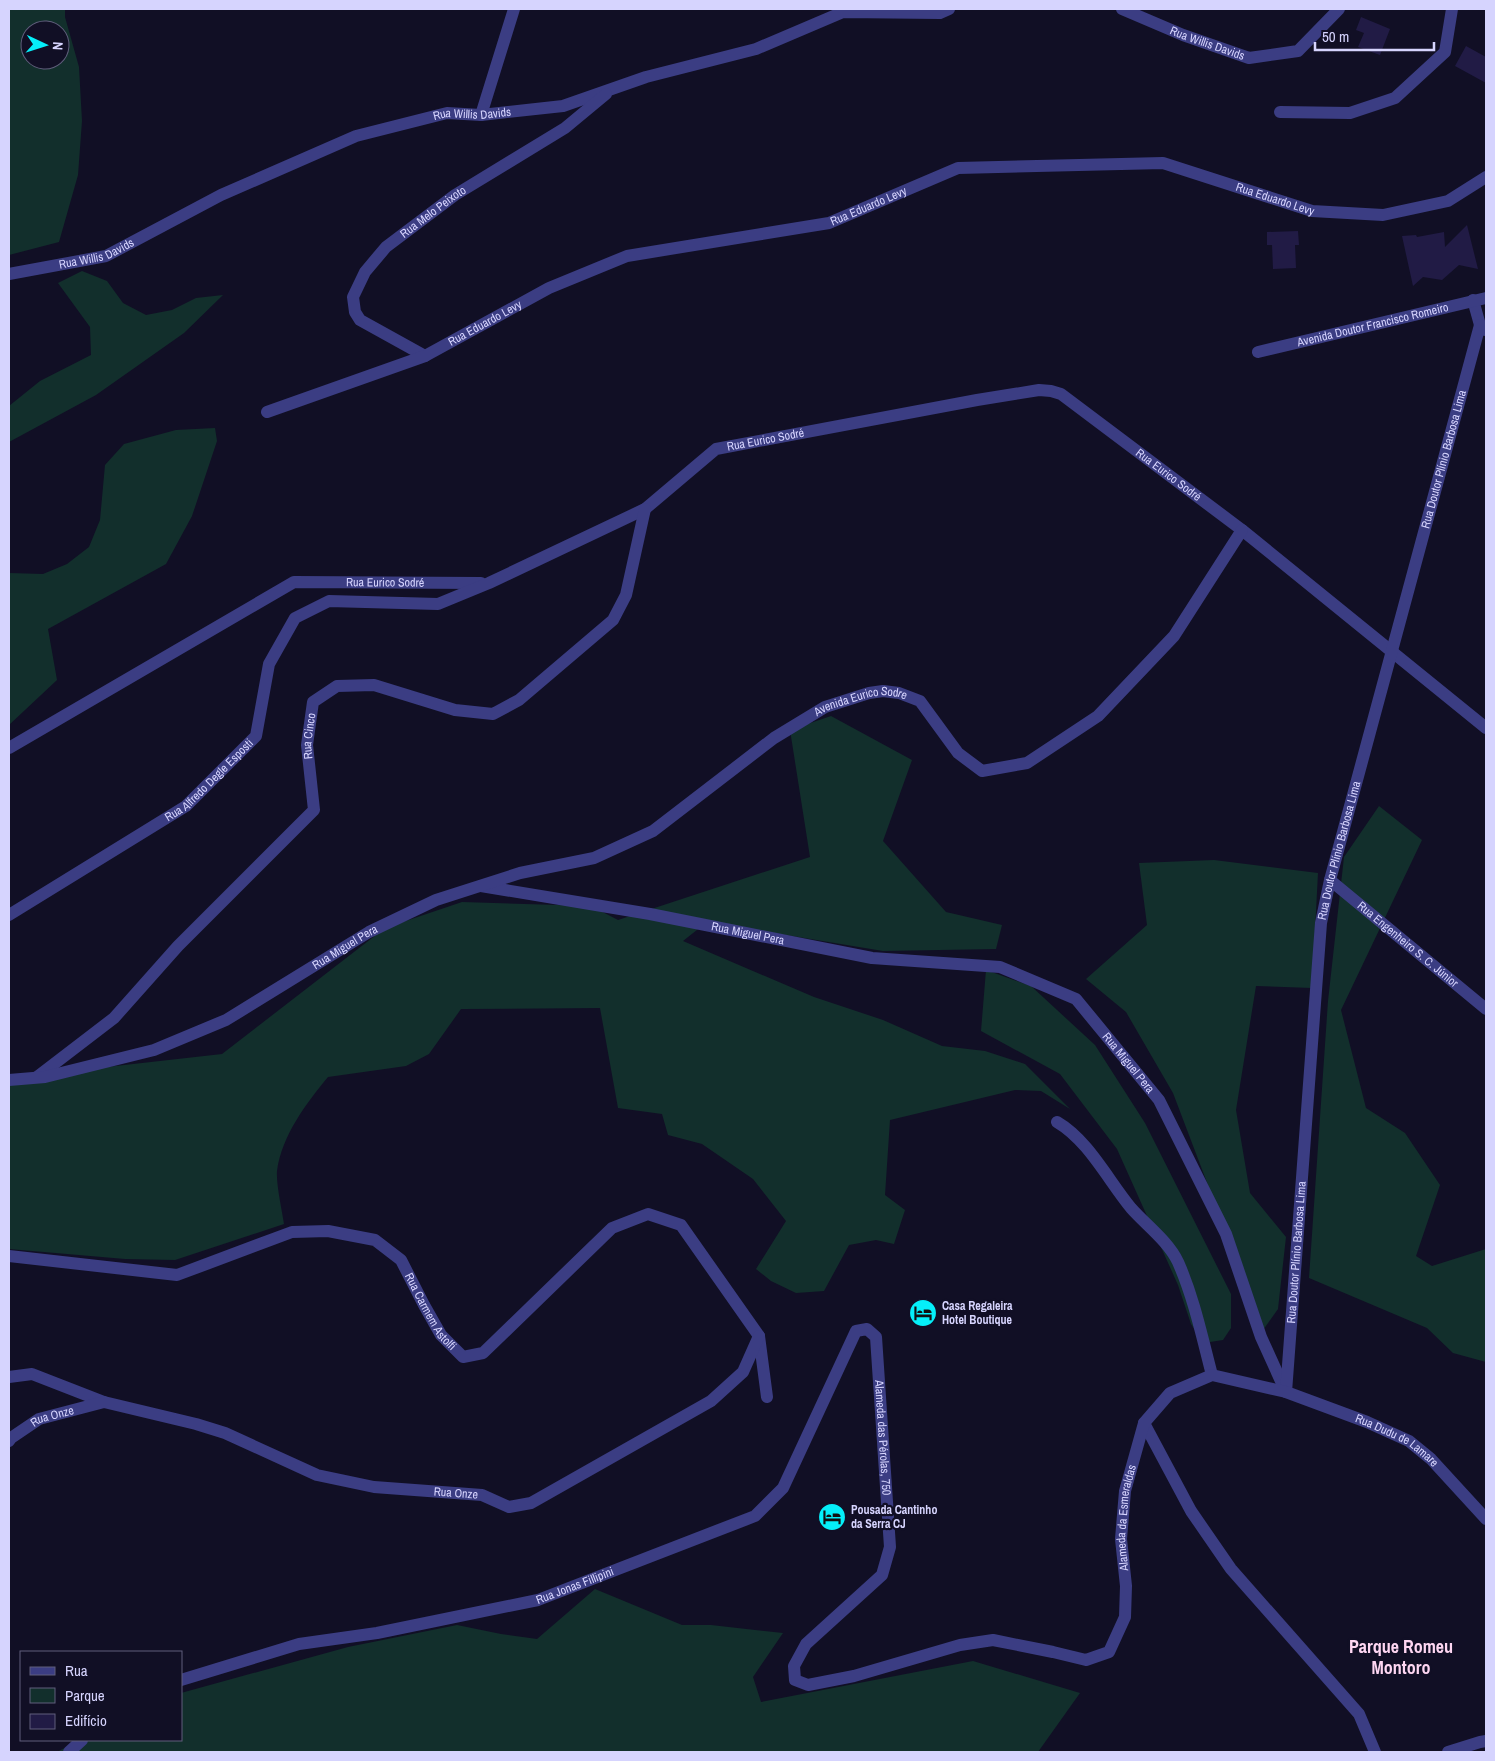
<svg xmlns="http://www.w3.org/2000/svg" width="1495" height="1761" font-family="'Archivo Narrow',sans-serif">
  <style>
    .green { fill: #122f2c; fill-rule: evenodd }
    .building { fill: #211b45 }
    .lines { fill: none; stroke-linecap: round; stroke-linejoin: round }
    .street { stroke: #3b3d83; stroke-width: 12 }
    .labels { text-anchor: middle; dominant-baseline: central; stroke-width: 4.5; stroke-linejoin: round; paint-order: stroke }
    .street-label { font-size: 12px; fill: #d6d4fe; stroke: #110f25 }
    .poi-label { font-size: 12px; font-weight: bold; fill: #d6d4fe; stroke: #110f25; text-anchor: start }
    .district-label { font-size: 18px; font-weight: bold; fill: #fed6f2; stroke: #110f25 }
  </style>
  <rect width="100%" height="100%" fill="#110f25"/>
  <!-- green -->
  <path class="green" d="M9,9H65V17L79,67L82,121L78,175L59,242L9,255ZM30,30H60V60H30Z
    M82,271L107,281L123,303L146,315L172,310L196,298L223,295L184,333L96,395L9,442V406L40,381L91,355L90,327L58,283Z
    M215,428L217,441L192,516L166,564L48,629L57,680L9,725V573L43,574L67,564L89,547L100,520L105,465L124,444L176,430Z
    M831,716L912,760L883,841L946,912L1002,925L996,949L883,951L707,922L683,941L814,997L883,1020L942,1046L985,1051L1025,1064L1070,1109L1041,1091L1015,1090L890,1120L885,1195L905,1210L894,1244L876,1240L849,1245L824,1291L796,1293L771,1281L756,1269L786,1221L753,1179L702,1144L668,1135L662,1114L618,1108L600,1008L461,1009L429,1054L406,1066L328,1077C306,1104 282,1135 277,1171C276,1184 282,1210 284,1224L175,1260L125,1259L9,1249V1078L222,1054L385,928L462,902L591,906L618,920L810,857L790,730Z
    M1379,806L1422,840L1341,1010L1366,1108L1405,1133L1440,1185L1416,1256L1432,1266L1486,1249V1362L1453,1353L1427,1328L1309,1278L1328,1001L1344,857Z
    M1214,860L1318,873L1312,988L1256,986L1236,1110L1250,1193L1286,1237L1278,1309L1263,1330L1173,1093L1126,1012L1086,979L1147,925L1139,863Z
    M986,970L1031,986L1095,1045L1145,1123L1231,1294V1328L1223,1340L1210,1342L1198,1335L1191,1324L1178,1285L1117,1149L1060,1074L981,1031Z
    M595,1589L682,1625H711L783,1633L753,1677L761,1702L973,1661L1080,1693L1038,1752H57L79,1740H181V1693L348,1647L457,1625L501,1634L537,1639Z"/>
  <!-- building -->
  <path class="building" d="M1361,17L1390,29L1380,55L1358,47L1364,33L1356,30Z
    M1466,46L1486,57V83L1455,66Z
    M1467,225L1478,269L1459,265L1442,280L1423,277L1413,286L1402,236L1416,235L1417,237L1444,232L1445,247Z
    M1298,231L1299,245H1295L1296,268L1273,269L1272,245H1267V232Z"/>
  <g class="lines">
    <!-- street -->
    <g class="street">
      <path id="s1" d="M1122,9L1183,35L1249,58L1298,51L1339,9"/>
      <path d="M1280,112L1350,113L1395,98L1445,52L1452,9"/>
      <path d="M481,115L514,9"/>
      <path id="s2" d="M9,274L106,256L221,195L356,136L447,113L481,115L563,106L646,77L756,49L843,12L940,13L949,9"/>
      <path d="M1473,300L1480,325L1485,330"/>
      <path id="s3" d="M1258,352L1486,298"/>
      <path id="s4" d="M425,356L360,320L355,312L353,297L365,272L386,247L455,195L565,128L606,94"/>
      <path id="s5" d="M267,412L425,356L549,288L627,256L829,223L958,168L1163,163L1312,211L1383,215L1448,201L1486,177"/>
      <path id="s6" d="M9,748L294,582L481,583"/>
      <path id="s7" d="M1330,880L1486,1009"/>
      <path id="s8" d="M481,886L650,914L872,958L1000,967L1076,999L1159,1100L1226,1234L1261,1337L1285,1390"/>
      <path id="s9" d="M9,915L186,806L256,736L269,664L295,618L329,601L438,604L489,583L645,509L716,449L977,400L1039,390L1051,391L1061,394L1242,530L1486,728"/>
      <path id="s10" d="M37,1077L114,1018L178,946L314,810L307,745L313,702L337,686L374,685L455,710L493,714L519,700L613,620L626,595L645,509"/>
      <path id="s11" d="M9,1080L45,1077L154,1050L226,1020L369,932L436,900L520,873L594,858L653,831L774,738L825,707L869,693L883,691L899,693L920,701L958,753L982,771L1027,763L1098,716L1174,636L1242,530"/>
      <path d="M1057,1122C1088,1140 1108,1180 1131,1208C1146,1225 1168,1241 1178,1262C1194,1298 1202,1337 1212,1375"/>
      <path id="s12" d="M9,1256L177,1275L292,1232L328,1231L375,1240L401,1260L424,1305L441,1335L463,1357L483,1353L612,1228L648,1214L681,1225L759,1336L767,1397"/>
      <path d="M9,1377L32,1374L104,1402"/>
      <path id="s13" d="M1286,1392L1321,923L1330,880L1480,325"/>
      <path d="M1144,1423L1191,1511L1231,1569L1359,1714L1375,1752"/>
      <path id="s14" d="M9,1441L11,1438L39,1419L104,1402L196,1424L225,1433L317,1475L374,1487L482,1495L509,1507L531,1503L711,1401L743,1372L759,1336"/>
      <path id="s15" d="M181,1680L299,1644L377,1633L538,1600L755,1516L783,1488L856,1331L867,1329L876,1337L890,1547L882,1575L806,1644L794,1666L795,1680L808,1685L854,1676L960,1645L993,1640L1053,1652L1086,1660L1109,1652L1125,1617L1126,1586L1121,1539L1125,1491L1144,1423L1170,1393L1212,1375L1286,1392L1367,1422L1409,1441L1431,1459L1486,1519"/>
      <path d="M69,1752L82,1740"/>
      <path d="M1448,1752L1480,1742L1486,1741"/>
    </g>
  </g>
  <!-- icons -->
  <defs>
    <g id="hotel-disc" transform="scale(1.4375)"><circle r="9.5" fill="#05eff9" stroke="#110f25"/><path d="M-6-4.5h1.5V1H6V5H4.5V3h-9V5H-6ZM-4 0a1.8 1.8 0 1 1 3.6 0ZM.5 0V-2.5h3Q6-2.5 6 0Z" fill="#111"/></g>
  </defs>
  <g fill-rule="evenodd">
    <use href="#hotel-disc" x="923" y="1313"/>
    <use href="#hotel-disc" x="832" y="1517"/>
  </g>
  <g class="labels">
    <!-- street labels -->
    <g class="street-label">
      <text stroke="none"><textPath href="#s1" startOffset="92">Rua Willis Davids</textPath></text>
      <text stroke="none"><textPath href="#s2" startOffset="495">Rua Willis Davids</textPath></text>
      <text stroke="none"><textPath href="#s5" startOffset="1061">Rua Eduardo Levy</textPath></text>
      <text stroke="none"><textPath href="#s5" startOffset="641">Rua Eduardo Levy</textPath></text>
      <text stroke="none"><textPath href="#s4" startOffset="218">Rua Melo Peixoto</textPath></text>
      <text stroke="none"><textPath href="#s2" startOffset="90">Rua Willis Davids</textPath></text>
      <text stroke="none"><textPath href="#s5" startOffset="236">Rua Eduardo Levy</textPath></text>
      <text stroke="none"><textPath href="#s3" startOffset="118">Avenida Doutor Francisco Romeiro</textPath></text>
      <text stroke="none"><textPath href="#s9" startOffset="951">Rua Eurico Sodré</textPath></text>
      <text stroke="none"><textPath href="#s13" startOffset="950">Rua Doutor Plínio Barbosa Lima</textPath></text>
      <text stroke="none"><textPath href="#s9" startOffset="1386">Rua Eurico Sodré</textPath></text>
      <text stroke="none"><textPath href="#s6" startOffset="421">Rua Eurico Sodré</textPath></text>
      <text stroke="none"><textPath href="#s11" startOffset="946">Avenida Eurico Sodre</textPath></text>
      <text stroke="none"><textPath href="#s10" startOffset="460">Rua Cinco</textPath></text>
      <text stroke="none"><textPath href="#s9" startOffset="242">Rua Alfredo Degle Esposti</textPath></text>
      <text stroke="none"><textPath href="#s13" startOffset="545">Rua Doutor Plínio Barbosa Lima</textPath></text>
      <text stroke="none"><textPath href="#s8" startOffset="271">Rua Miguel Pera</textPath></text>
      <text stroke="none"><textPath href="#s7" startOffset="101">Rua Engenheiro S. C. Júnior</textPath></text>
      <text stroke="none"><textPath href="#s11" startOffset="366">Rua Miguel Pera</textPath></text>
      <text stroke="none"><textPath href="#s8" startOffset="691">Rua Miguel Pera</textPath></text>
      <text stroke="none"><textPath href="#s13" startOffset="140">Rua Doutor Plínio Barbosa Lima</textPath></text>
      <text stroke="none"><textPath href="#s12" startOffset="468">Rua Carmem Astolfi</textPath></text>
      <text stroke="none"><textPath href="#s14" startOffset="51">Rua Onze</textPath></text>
      <text stroke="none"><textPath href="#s15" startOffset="936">Alameda das Pérolas, 750</textPath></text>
      <text stroke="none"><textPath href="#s15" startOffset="2059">Rua Dudu de Lamare</textPath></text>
      <text stroke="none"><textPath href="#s14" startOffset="471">Rua Onze</textPath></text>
      <text stroke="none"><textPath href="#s15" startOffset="1679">Alameda da Esmeraldas</textPath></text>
      <text stroke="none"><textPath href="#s15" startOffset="406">Rua Jonas Fillipini</textPath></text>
    </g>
    <!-- poi labels -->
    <g class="poi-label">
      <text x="942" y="1306">Casa Regaleira<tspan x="942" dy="14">Hotel Boutique</tspan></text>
      <text x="851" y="1510">Pousada Cantinho<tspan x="851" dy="14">da Serra CJ</tspan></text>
    </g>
    <!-- district labels -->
    <g class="district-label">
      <text x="1401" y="1646">Parque Romeu<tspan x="1401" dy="21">Montoro</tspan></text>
    </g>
  </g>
  <!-- border -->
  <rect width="1495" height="1761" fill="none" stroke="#d6d4fe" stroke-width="20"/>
  <!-- legend -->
  <rect x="20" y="1651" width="162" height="90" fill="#110f25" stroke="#605e7c"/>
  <rect x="30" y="1667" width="25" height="8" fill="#3b3d83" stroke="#605e7c"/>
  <text x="65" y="1676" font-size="15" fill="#d6d4fe">Rua</text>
  <rect x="30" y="1688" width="25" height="15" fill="#122f2c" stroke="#605e7c"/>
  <text x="65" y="1701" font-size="15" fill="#d6d4fe">Parque</text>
  <rect x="30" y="1714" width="25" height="15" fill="#211b45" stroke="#605e7c"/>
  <text x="65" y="1726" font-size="15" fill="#d6d4fe">Edifício</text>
  <!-- north arrow -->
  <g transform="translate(45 45) rotate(94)"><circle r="24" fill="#110f25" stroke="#605e7c"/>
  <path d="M0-4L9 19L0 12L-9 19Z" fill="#05eff9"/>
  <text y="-8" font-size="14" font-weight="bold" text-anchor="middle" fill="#d6d4fe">N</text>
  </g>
  <!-- scale -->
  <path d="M1315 42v8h119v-8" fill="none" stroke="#d6d4fe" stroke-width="2.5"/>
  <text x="1322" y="42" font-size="15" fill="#d6d4fe" stroke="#110f25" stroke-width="4" paint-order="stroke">50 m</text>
</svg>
